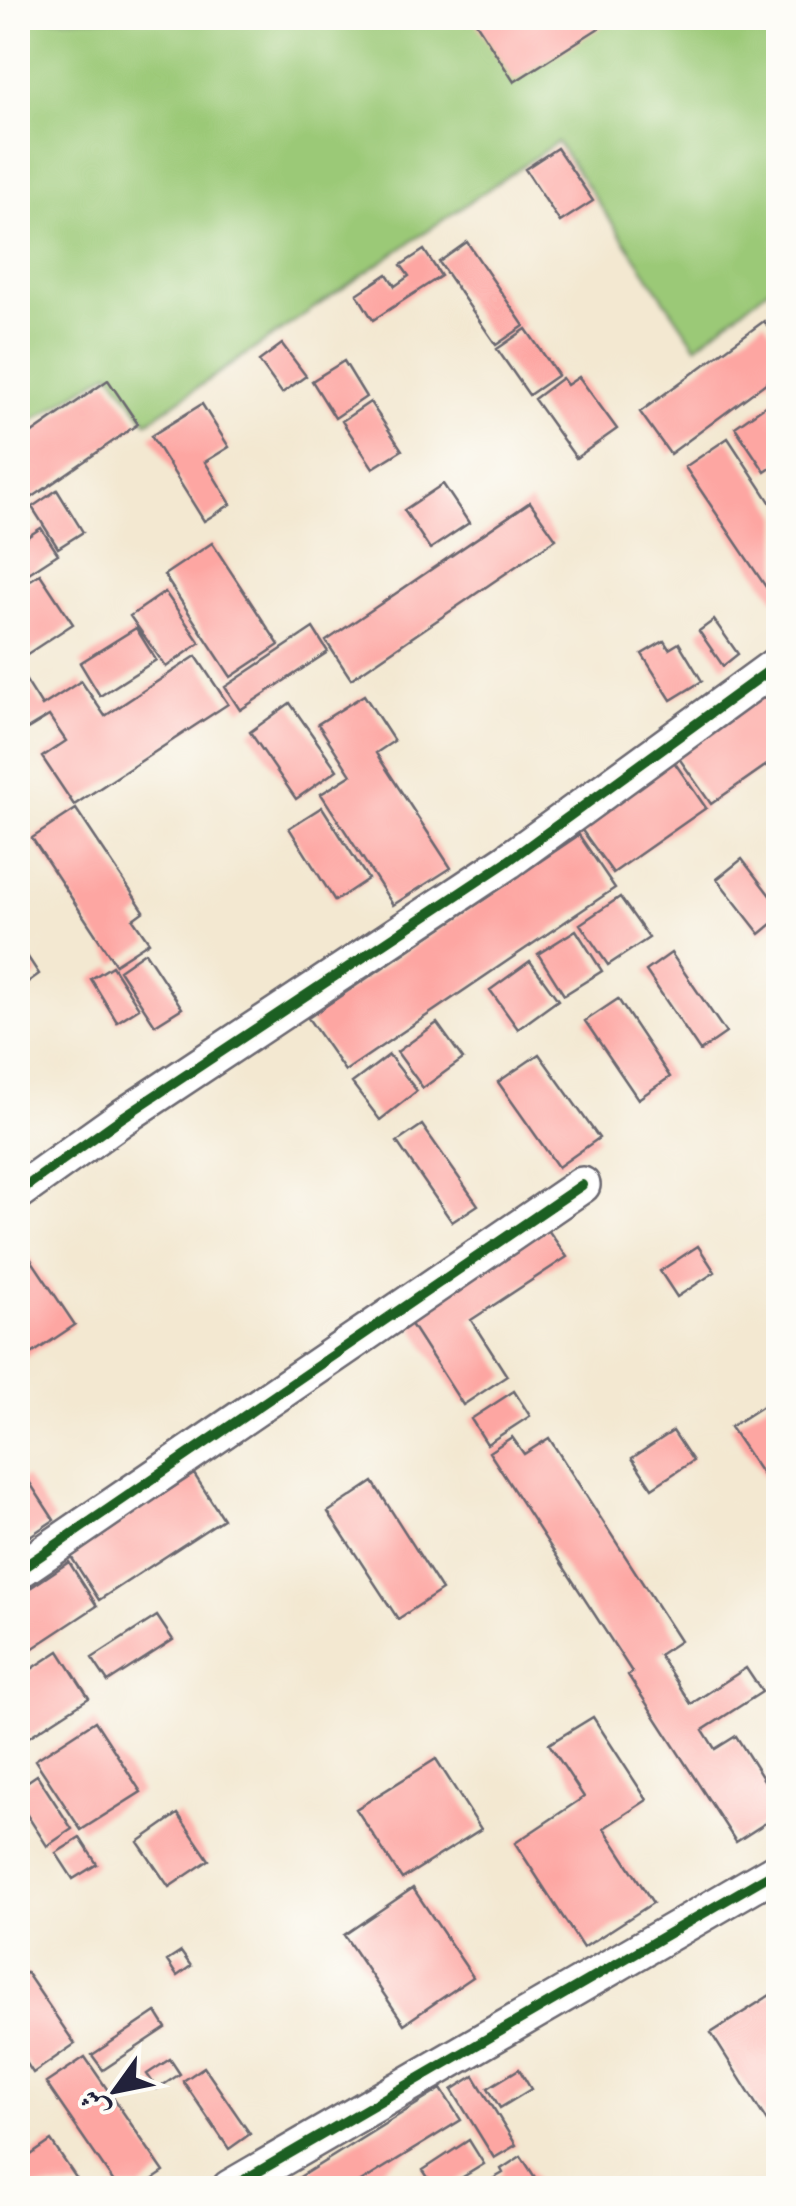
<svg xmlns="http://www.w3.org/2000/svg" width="796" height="2206" font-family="Cardo,Amiri,serif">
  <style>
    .green { fill: #9bc977; stroke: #5e7659; stroke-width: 2.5 }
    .building { fill: #fda6a2 }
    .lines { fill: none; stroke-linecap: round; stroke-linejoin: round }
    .minor-casing { stroke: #6b6770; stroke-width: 40 }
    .minor { stroke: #fff; stroke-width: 35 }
    .cycleway-casing { stroke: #fdfcf7; stroke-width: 16 }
    .cycleway { stroke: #1b5e20; stroke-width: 10 }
  </style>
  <rect width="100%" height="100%" fill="#fdfcf7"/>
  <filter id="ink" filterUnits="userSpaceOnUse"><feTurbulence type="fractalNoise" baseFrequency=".01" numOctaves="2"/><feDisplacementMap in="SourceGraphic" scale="20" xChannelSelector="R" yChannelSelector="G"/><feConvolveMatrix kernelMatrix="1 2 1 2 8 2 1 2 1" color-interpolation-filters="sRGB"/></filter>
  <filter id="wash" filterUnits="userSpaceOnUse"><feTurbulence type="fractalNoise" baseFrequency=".0048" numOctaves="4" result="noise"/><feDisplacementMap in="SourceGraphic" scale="40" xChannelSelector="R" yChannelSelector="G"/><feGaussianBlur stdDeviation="2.25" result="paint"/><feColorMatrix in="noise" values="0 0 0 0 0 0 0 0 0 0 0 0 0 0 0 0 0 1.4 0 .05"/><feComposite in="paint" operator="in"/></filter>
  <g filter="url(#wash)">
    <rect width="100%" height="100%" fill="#f3e8d1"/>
    <!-- green -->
    <path class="green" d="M23,18H778V281L696,346L557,142L147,422L110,372L18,430V38Z"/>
    <g id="blocks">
      <!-- building -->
      <path class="building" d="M473,18H608L610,21L514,82Z
        M557,148L593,201L560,222L525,169Z
        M467,242L524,326L496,345L439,262Z
        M424,250L441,276L373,320L357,294L387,274L395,286L409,276L401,265Z
        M764,321L778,341V374L670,454L640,412Z
        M526,329L558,375L529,395L497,349Z
        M282,344L306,376L282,393L259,361Z
        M344,361L366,397L335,418L312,381Z
        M579,377L617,429L576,458L534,399L562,378L567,385Z
        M108,380L138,424L27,501L18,487V443Z
        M778,397V463L765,472L735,427Z
        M370,402L402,450L373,468L342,421Z
        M202,404L229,447L205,462L231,504L204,521L151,436Z
        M728,438L778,514V596L774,599L685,467Z
        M443,484L469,523L430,549L404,510Z
        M57,490L83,532L58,548L32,507Z
        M530,502L556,539L351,679L326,641Z
        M41,528L58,554L18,580V543Z
        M212,543L279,645L231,677L164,575Z
        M40,574L73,624L18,660V588Z
        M165,592L200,643L166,667L130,616Z
        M714,620L738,654L723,666L699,631Z
        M136,628L156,660L100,696L80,663Z
        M313,628L328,652L240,710L225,687Z
        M664,641L669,649L679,643L702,681L671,700L642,654Z
        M196,656L228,704L74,805L42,757L66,741L49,716L24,731L18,720V668L42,706L81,681L105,716Z
        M778,681V757L711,804L676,754Z
        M364,695L394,741L376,753L451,868L393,905L321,794L351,775L318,724Z
        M290,703L337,770L296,799L250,732Z
        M670,756L706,808L613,873L576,822Z
        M322,807L368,879L335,901L289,828Z
        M76,809L144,911L133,919L149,942L115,964L32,838Z
        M579,835L615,888L345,1071L308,1018Z
        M742,859L778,906V919L760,934L717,879Z
        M620,897L649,938L608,965L580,924Z
        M576,930L602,971L564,995L538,954Z
        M18,942L39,974L18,989Z
        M145,952L182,1008L155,1025L119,970Z
        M671,953L726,1033L700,1051L646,971Z
        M530,961L558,1000L518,1029L490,990Z
        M112,966L139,1008L117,1022L91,979Z
        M618,999L670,1077L638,1099L585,1021Z
        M437,1023L463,1059L423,1088L397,1052Z
        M539,1054L599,1138L558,1167L498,1082Z
        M389,1055L417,1091L380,1120L352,1083Z
        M422,1125L478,1205L452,1222L397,1142Z
        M546,1227L567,1257L471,1320L507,1376L463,1405L407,1318Z
        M18,1240L75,1325L18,1363Z
        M698,1246L715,1272L677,1297L660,1271Z
        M514,1391L530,1416L487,1444L471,1419Z
        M778,1396V1472L766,1480L730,1427Z
        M673,1431L693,1461L652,1488L632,1458Z
        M512,1437L524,1454L549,1438L680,1641L659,1655L691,1704L746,1668L762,1692L703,1730L715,1749L736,1736L778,1802V1815L736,1842L628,1675L632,1672L489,1452Z
        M194,1474L223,1519L99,1600L70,1555Z
        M26,1477L54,1520L18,1544V1482Z
        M373,1482L442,1590L398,1619L328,1512Z
        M69,1562L97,1606L18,1658V1596Z
        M157,1616L173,1640L108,1682L92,1658Z
        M59,1651L89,1698L21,1742L18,1737V1678Z
        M593,1717L647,1800L604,1828L653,1903L583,1948L515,1843L584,1797L549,1744Z
        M95,1721L141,1792L81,1830L35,1760Z
        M436,1759L481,1829L402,1879L356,1809Z
        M37,1775L72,1829L47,1846L18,1801V1788Z
        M178,1814L209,1860L169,1887L138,1842Z
        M80,1838L97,1864L73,1879L56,1853Z
        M413,1888L473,1977L404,2024L344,1935Z
        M181,1952L191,1966L177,1976L167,1961Z
        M26,1972L75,2044L33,2073L18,2050V1978Z
        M778,1990V2132L775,2134L711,2033Z
        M156,2012L166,2028L103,2070L92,2055Z
        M85,2057L164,2172L140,2188H118L46,2083Z
        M170,2059L180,2074L157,2089L147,2074Z
        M204,2067L250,2134L229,2149L183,2081Z
        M519,2069L531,2089L500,2108L488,2088Z
        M474,2076L516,2145L494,2158L452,2090Z
        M441,2089L461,2120L351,2188H282Z
        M469,2140L484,2164L445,2188H435L423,2170Z
        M51,2141L83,2188H24L18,2179V2164Z
        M521,2156L542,2188H477L503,2173L501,2169Z"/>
    </g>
  </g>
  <g filter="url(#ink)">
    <use href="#blocks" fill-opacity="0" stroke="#6b6770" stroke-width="2.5"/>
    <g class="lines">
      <!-- minor casing -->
      <g class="minor-casing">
        <path id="minor" d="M18,1192L123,1117L508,861L778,664
          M18,1571L582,1185
          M230,2188L778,1870"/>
      </g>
      <!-- minor -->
      <use href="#minor" class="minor"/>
      <!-- cycleway casing -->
      <g class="cycleway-casing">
        <path id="cycleway" d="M18,1192L123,1117L508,861L778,664
          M18,1571L582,1185
          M230,2188L778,1870"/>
      </g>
      <!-- cycleway -->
      <use href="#cycleway" class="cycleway"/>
    </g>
  </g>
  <!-- margin -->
  <rect width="796" height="2206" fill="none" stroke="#fdfcf7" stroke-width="60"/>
  <!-- north arrow -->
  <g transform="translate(115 2091) rotate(237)" stroke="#fdfcf7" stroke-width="8" paint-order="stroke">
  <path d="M0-8L18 38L0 25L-18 38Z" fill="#22223b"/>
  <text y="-15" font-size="28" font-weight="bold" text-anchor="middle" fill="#22223b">ش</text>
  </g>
</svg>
